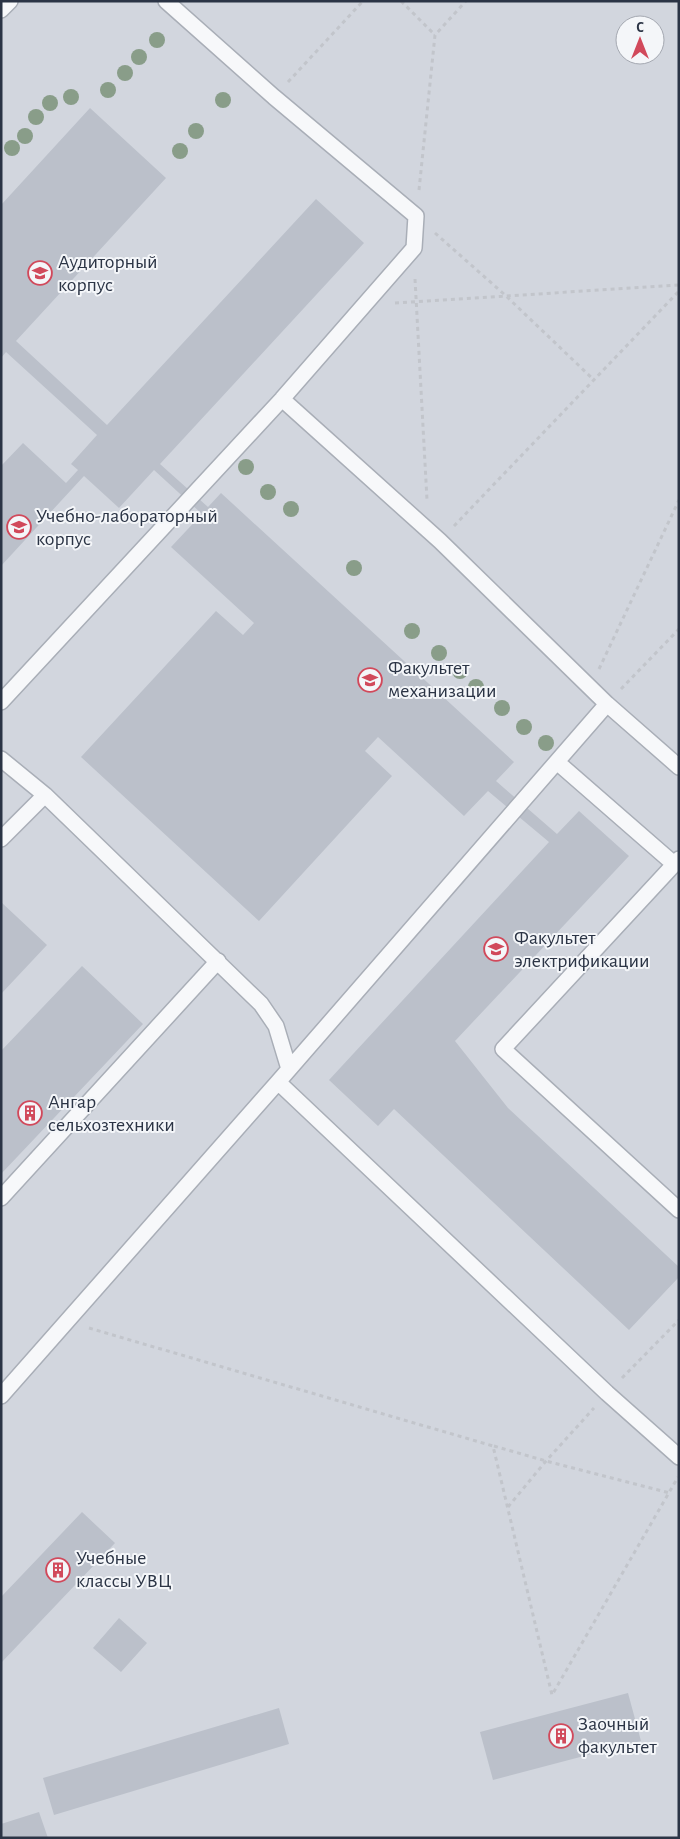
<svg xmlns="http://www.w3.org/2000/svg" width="680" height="1839" font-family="'Alegreya Sans',sans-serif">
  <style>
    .built { fill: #d2d6de; fill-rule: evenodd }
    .building { fill: #bbc0ca }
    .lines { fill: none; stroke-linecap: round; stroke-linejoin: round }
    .lane-casing { stroke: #a9aeb7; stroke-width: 18 }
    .path { stroke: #c2c5cb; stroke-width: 3; stroke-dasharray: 4 4; stroke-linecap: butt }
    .lane { stroke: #f7f8fa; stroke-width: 15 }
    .tree { fill: #899d89 }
    .labels { text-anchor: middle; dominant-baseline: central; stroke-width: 4; stroke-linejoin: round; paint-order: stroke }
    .poi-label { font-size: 20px; fill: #2b3445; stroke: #f4f6f9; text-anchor: start }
  </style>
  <rect width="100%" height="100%" fill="#e4e7ec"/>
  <!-- built -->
  <path class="built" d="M1,1H679V1838H1ZM625,25H655V55H625Z"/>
  <!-- building -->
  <path class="building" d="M90,108L166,178L16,341L107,425L316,199L364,243L160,464L208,507L221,493L514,762L496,781L557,834L579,811L629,856L455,1041L508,1108L679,1267V1277L629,1330L394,1109L378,1126L329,1080L549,842L488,791L464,816L378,737L365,751L392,776L259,921L81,757L216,611L243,635L254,623L171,547L202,514L154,470L119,508L84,476L1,566V466L23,443L66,483L78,470L71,464L97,435L6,352L1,358V205Z
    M1,902L47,945L1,994Z
    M82,966L143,1024L1,1174V1051Z
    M82,1512L115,1543L1,1663V1597Z
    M119,1618L147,1643L121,1672L93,1648Z
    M628,1693L641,1741L493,1780L480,1732Z
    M279,1708L289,1744L54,1815L43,1778Z
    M39,1812L48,1838H1V1824Z"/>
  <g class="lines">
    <!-- lane casing -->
    <g class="lane-casing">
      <path id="lane" d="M1,10L10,1
        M1,702L282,399L414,248L416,216L274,97L166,1
        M607,704L679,767
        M1,759L45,795L261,1004L276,1026L289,1069
        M557,762L674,864
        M1,839L45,795
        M679,859L503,1049L679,1210
        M278,1082L607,1393L679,1457
        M1,1198L218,961
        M1,1396L278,1082L607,704L440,541L282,399"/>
    </g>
    <!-- path -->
    <path class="path" d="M401,1L435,35
      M288,82L363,1
      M419,190L435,35L466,1
      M435,233L505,295L594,380
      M415,279L427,500
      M395,303L679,285
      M454,526L679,291
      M599,669L679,500
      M621,689L679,629
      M89,1328L493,1446L552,1695L678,1477
      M622,1378L679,1320
      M494,1446L546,1461L670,1493
      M508,1507L546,1461L594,1408"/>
    <!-- lane -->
    <use href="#lane" class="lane"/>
  </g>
  <!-- trees -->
  <g class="tree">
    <circle cx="157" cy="40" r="8"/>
    <circle cx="139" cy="57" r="8"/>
    <circle cx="125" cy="73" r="8"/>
    <circle cx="108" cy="90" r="8"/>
    <circle cx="71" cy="97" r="8"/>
    <circle cx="223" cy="100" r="8"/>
    <circle cx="50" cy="103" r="8"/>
    <circle cx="36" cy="117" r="8"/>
    <circle cx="196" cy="131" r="8"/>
    <circle cx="25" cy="136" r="8"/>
    <circle cx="12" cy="148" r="8"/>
    <circle cx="180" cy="151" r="8"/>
    <circle cx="246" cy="467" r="8"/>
    <circle cx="268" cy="492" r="8"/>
    <circle cx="291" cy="509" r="8"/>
    <circle cx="354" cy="568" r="8"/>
    <circle cx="412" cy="631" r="8"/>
    <circle cx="439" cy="653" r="8"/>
    <circle cx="460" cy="671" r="8"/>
    <circle cx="476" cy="687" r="8"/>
    <circle cx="502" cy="708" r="8"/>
    <circle cx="524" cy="727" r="8"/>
    <circle cx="546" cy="743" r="8"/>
  </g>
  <!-- icons -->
  <defs>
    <g id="university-ring" transform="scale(1.25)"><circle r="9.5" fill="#f4f6f9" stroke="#d1495b" stroke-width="1.5"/><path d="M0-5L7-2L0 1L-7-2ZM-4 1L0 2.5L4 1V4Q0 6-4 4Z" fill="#d1495b"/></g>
    <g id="building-ring" transform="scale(1.25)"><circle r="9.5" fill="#f4f6f9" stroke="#d1495b" stroke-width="1.5"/><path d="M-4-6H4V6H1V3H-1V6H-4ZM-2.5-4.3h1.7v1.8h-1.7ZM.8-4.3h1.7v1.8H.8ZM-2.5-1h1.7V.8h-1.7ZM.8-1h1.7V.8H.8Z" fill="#d1495b"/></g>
  </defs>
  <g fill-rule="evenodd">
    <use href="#university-ring" x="40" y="273"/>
    <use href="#university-ring" x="19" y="527"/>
    <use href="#university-ring" x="370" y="680"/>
    <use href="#university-ring" x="496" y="949"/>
    <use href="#building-ring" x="30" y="1113"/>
    <use href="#building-ring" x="58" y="1570"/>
    <use href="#building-ring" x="561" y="1736"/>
  </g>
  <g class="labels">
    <!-- poi labels -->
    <g class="poi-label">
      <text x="58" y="262">Аудиторный<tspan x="58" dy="23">корпус</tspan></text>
      <text x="36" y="516">Учебно-лабораторный<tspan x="36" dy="23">корпус</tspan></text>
      <text x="388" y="668">Факультет<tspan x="388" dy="23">механизации</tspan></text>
      <text x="514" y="938">Факультет<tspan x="514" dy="23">электрификации</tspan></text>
      <text x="48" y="1102">Ангар<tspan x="48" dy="23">сельхозтехники</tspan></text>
      <text x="76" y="1558">Учебные<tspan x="76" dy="23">классы УВЦ</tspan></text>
      <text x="578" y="1724">Заочный<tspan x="578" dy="23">факультет</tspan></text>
    </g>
  </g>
  <!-- border -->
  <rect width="680" height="1839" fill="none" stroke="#2b3445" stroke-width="5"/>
  <!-- north arrow -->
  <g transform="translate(640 40)"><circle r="24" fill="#f4f6f9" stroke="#a4a8b1"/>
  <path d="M0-4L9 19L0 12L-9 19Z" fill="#d1495b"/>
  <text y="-8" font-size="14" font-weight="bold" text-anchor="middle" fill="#2b3445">С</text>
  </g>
</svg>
